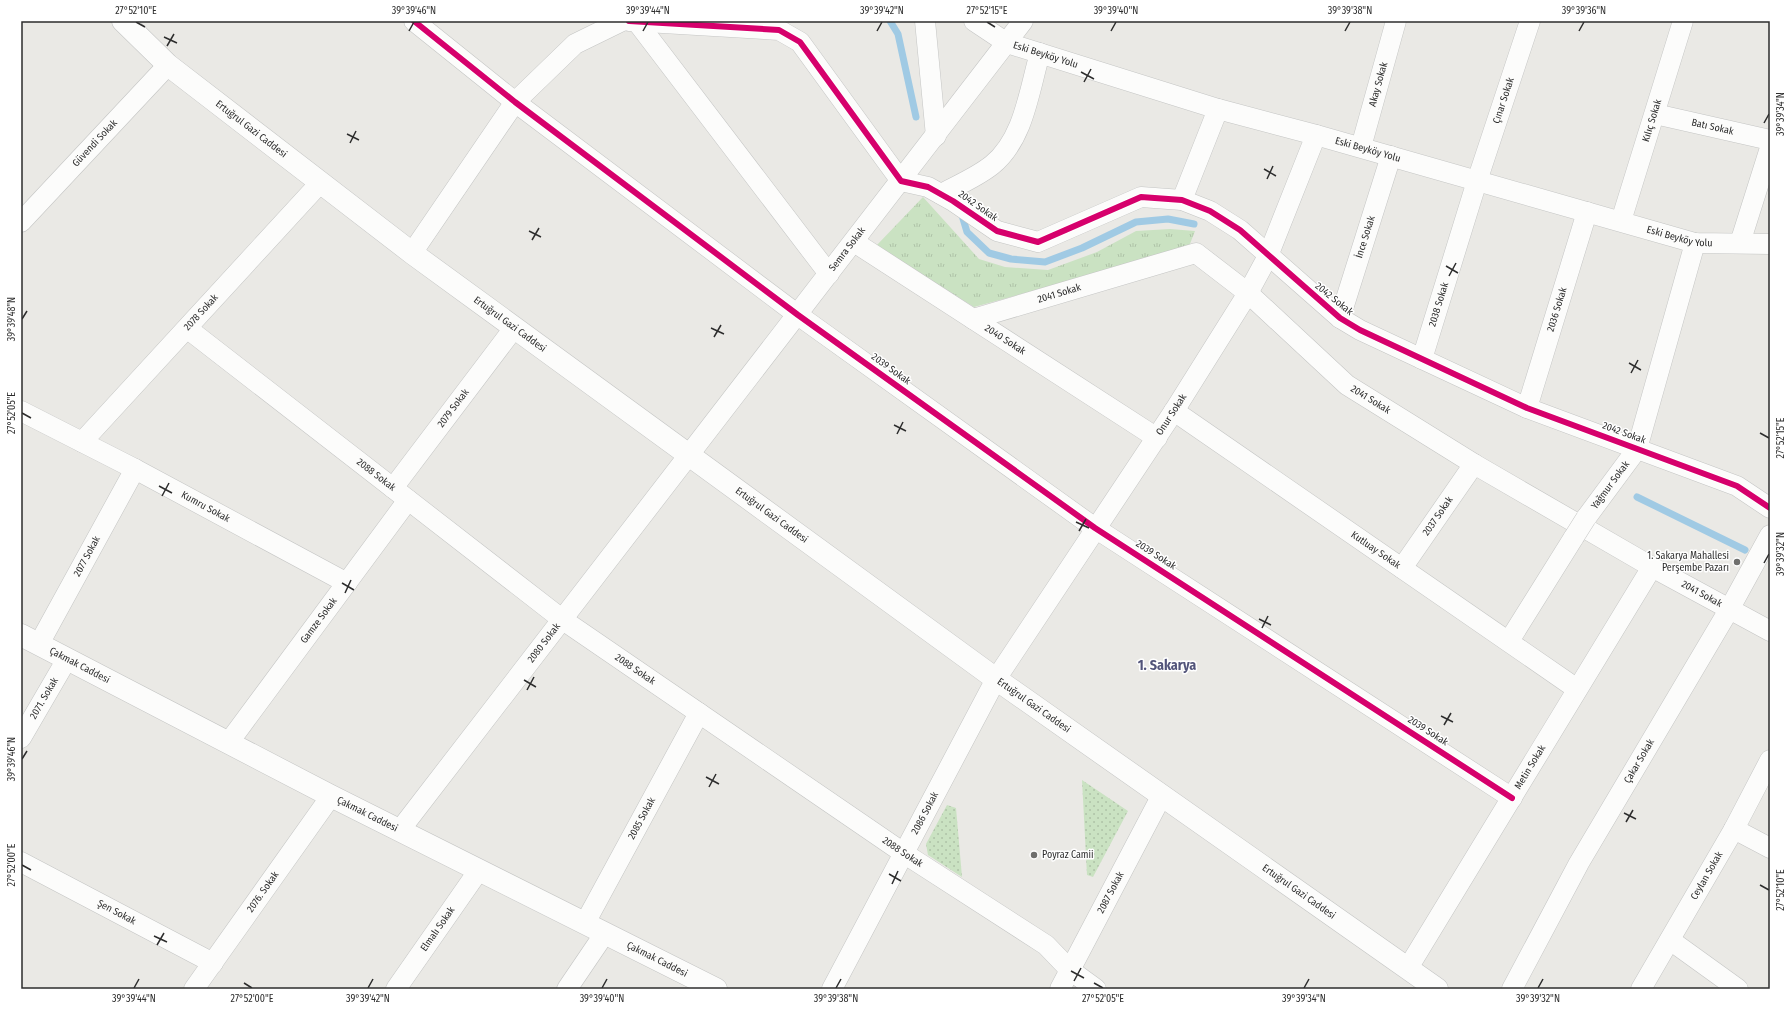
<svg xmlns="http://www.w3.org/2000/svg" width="1791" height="1010" font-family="'Fira Sans Condensed',sans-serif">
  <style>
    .grass { fill: url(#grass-dots) }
    .park { fill: url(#park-tufts) }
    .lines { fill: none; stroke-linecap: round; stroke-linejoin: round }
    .stream { stroke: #a0cae4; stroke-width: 7 }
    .minor-casing { stroke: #c4c5c4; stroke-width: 21 }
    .secondary-casing { stroke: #c4c5c4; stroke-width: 23 }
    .minor { stroke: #fcfcfb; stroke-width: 20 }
    .secondary { stroke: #fcfcfb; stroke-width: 22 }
    .minor-bridge-casing { stroke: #c4c5c4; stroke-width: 21; stroke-linecap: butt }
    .minor-bridge { stroke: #fcfcfb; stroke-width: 20 }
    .cycleway-casing { stroke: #fff; stroke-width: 8 }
    .cycleway { stroke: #d6006c; stroke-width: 6 }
    .ticks { fill: none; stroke: #2d2d2d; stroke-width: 1.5 }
    .poi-dot { fill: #6f6f6d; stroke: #fff; stroke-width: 1.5 }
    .labels { text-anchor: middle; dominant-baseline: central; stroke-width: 3; stroke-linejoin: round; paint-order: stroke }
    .street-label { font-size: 10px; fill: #2d2d2d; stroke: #fff }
    .poi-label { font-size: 10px; fill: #2d2d2d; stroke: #fff; text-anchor: end }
    .district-label { font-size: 14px; font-weight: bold; fill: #52547a; stroke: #fff }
    .neatline { fill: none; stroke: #2d2d2d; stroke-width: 1.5 }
    .ticks-label { font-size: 10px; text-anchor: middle; fill: #2d2d2d }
  </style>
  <defs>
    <pattern id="grass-dots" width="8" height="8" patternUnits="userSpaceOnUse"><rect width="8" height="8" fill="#cae2c2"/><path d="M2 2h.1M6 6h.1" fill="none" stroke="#aec2a7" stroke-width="1.8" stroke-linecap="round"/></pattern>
    <pattern id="park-tufts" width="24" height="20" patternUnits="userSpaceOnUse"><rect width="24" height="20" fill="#cae2c2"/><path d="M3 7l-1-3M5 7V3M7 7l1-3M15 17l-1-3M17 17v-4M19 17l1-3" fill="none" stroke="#aec2a7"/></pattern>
  </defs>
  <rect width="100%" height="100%" fill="#eae9e5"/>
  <!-- grass -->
  <path class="grass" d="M1082,780L1128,811L1093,877L1087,875Z
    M947,805L956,808L962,877L928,855L926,844Z"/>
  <!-- park -->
  <path class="park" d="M923,197L979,259L1005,267L1048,270L1097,252L1136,231L1170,229L1195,231L1188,249L974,307L876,246Z"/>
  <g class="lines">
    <!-- stream -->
    <path class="stream" d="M890,21L898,34L916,117
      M961,212L967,232L989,253L1011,259L1045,262L1082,248L1136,222L1168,219L1194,224
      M1637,497L1745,550"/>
    <!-- minor casing -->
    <g class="minor-casing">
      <g id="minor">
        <path d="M414,21L515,102L798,315L1095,528L1512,798"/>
        <path d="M629,21L779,30L800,42L901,181L928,187L953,201L997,231L1038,242L1141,197L1182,200L1210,211L1240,230L1340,318L1360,330L1527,408L1737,486L1770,508"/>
        <path d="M925,21L936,136"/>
        <path id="s1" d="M974,21L1007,43L1218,109L1316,135L1695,243L1770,244"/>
        <path d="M637,22L829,274"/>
        <path id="s2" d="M1655,114L1770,140"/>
        <path id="s3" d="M1361,147L1396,21"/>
        <path d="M941,194C958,185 977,177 992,165C1024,139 1029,91 1040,53"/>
        <path d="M1182,200L1218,109"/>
        <path id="s4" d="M1621,221L1683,21"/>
        <path id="s5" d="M21,222L168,65"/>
        <path id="s6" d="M854,242L1157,438"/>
        <path d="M1740,243L1770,148"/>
        <path d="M412,253L515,102L575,44L622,21"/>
        <path id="s7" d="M1340,318L1391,156"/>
        <path id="s8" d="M973,319L1196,253L1248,293L1347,385L1474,464L1652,567L1770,631"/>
        <path id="s9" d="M188,329L563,620L905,854L1046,945L1070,970L1096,989"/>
        <path id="s10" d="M1422,359L1477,181L1530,21"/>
        <path id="s11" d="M1527,408L1587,212"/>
        <path id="s12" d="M21,411L135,469L347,583"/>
        <path id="s13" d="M1174,411L1577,689"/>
        <path id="s14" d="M82,442L320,183"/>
        <path id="s15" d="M393,488L514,328"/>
        <path id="s16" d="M1586,518L1637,449L1695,243"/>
        <path id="s17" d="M1402,568L1474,464"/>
        <path d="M1509,641L1574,537"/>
        <path id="s18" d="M39,644L135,469"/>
        <path id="s19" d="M21,738L67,659"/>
        <path id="s20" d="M229,742L408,500"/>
        <path d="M1734,829L1770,848"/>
        <path id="s21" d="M400,830L1023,21"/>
        <path id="s22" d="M21,862L213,963"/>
        <path id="s23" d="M585,923L699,713"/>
        <path d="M1670,940L1738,989"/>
        <path id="s24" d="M1408,968L1652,567"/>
        <path id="s25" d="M194,989L331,796"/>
        <path id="s26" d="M396,989L479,870"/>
        <path d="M567,989L605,933"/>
        <path id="s27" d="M832,989L996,679L1174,411L1248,293L1268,256L1316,135"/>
        <path id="s28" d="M1060,989L1162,795"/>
        <path id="s29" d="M1512,989L1579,863L1730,608L1770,535"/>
        <path id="s30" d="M1641,989L1734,829L1770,760"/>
      </g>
    </g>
    <!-- secondary casing -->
    <g class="secondary-casing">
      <g id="secondary">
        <path id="s31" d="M123,21L168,65L412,253L996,679L1437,989"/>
        <path id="s32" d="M21,635L331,796L716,989"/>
      </g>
    </g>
    <!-- minor -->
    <use href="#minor" class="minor"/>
    <!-- secondary -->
    <use href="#secondary" class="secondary"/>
    <!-- minor-bridge casing -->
    <g class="minor-bridge-casing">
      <path id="minor-bridge" d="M1574,537L1586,518"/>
    </g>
    <!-- minor-bridge -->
    <use href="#minor-bridge" class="minor-bridge"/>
    <!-- cycleway casing -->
    <g class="cycleway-casing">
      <path id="cycleway" d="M414,21L515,102L798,315L1095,528L1512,798
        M629,21L779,30L800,42L901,181L928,187L953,201L997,231L1038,242L1141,197L1182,200L1210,211L1240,230L1340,318L1360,330L1527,408L1737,486L1770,508"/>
    </g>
    <!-- cycleway -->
    <use href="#cycleway" class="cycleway"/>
  </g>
  <!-- ticks -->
  <path class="ticks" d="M136,22L145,27M987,22L995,27M409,31L414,22M643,31L648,22M877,31L882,22M1111,31L1116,22M1345,31L1350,22M1579,31L1584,22M164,37L177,43M167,46L174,34M1081,72L1094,79M1084,82L1091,69M1764,123L1769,114M347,134L359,140M350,143L356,131M1264,169L1276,176M1267,179L1273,166M529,231L541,237M532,240L539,228M1446,266L1458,273M1449,276L1456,263M22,319L27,311M711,328L724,334M714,337L721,325M1629,363L1641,370M1631,373L1638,360M22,413L31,418M894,425L906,431M1760,433L1769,438M897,434L903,422M159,486L172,493M162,496L169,483M1076,522L1089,528M1079,531L1086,519M1764,563L1769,554M342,583L354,590M345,593L351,580M1259,619L1271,625M1262,628L1268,616M524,680L536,687M527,690L534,677M1441,716L1453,722M1444,725L1451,713M22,759L27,751M706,777L719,784M709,787L716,774M1624,813L1636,819M1626,822L1633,810M22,865L31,870M889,874L901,881M892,884L898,871M1760,885L1769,890M154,936L167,942M157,945L164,933M1071,971L1084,978M1074,981L1081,968M244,983L252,988M1094,983L1103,988M134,988L139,979M368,988L373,979M602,988L607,979M836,988L841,979M1304,988L1309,979M1538,988L1543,979"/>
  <!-- markers -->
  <g class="poi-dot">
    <circle cx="1737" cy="562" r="4"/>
    <circle cx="1034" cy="855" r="4"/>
  </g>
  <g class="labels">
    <!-- street labels -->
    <g class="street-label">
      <text stroke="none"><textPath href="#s1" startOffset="80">Eski Beyköy Yolu</textPath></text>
      <text stroke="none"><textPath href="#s3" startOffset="65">Akay Sokak</textPath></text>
      <text stroke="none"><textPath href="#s10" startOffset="271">Çınar Sokak</textPath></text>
      <text stroke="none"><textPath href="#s4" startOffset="105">Kılıç Sokak</textPath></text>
      <text stroke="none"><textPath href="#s2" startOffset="59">Batı Sokak</textPath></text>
      <text stroke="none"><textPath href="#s31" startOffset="168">Ertuğrul Gazi Caddesi</textPath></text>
      <text stroke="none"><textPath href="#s5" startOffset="108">Güvendi Sokak</textPath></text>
      <text stroke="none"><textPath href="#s1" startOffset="416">Eski Beyköy Yolu</textPath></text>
      <text transform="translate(978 206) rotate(35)">2042 Sokak</text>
      <text stroke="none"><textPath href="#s1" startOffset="740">Eski Beyköy Yolu</textPath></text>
      <text stroke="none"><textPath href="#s7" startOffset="85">İnce Sokak</textPath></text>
      <text stroke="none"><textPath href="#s21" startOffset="733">Semra Sokak</textPath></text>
      <text stroke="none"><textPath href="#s8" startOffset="90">2041 Sokak</textPath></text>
      <text transform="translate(1334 299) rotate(39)">2042 Sokak</text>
      <text stroke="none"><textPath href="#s10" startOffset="57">2038 Sokak</textPath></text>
      <text stroke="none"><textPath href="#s11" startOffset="103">2036 Sokak</textPath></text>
      <text stroke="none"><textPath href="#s14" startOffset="176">2078 Sokak</textPath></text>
      <text stroke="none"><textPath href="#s31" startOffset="492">Ertuğrul Gazi Caddesi</textPath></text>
      <text stroke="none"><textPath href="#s6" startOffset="180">2040 Sokak</textPath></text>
      <text transform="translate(891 369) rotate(36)">2039 Sokak</text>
      <text stroke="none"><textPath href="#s8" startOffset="461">2041 Sokak</textPath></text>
      <text stroke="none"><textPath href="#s15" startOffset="100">2079 Sokak</textPath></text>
      <text stroke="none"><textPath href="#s27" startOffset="668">Onur Sokak</textPath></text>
      <text transform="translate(1624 433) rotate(20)">2042 Sokak</text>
      <text stroke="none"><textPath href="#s9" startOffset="238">2088 Sokak</textPath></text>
      <text stroke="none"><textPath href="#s16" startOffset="41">Yağmur Sokak</textPath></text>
      <text stroke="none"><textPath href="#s12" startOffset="208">Kumru Sokak</textPath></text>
      <text stroke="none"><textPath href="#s31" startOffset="816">Ertuğrul Gazi Caddesi</textPath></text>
      <text stroke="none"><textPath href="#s17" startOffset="63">2037 Sokak</textPath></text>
      <text stroke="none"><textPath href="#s13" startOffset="245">Kutluay Sokak</textPath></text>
      <text transform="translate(1156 555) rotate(33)">2039 Sokak</text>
      <text stroke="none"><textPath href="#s18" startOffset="100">2077 Sokak</textPath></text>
      <text stroke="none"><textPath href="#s8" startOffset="845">2041 Sokak</textPath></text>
      <text stroke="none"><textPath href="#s20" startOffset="151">Gamze Sokak</textPath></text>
      <text stroke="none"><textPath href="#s21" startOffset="236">2080 Sokak</textPath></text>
      <text stroke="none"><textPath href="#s32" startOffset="66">Çakmak Caddesi</textPath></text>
      <text stroke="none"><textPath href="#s9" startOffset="562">2088 Sokak</textPath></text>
      <text stroke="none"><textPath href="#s19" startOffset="46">2071. Sokak</textPath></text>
      <text stroke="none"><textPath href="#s31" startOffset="1140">Ertuğrul Gazi Caddesi</textPath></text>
      <text transform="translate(1428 731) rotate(33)">2039 Sokak</text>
      <text stroke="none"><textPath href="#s29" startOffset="261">Çakar Sokak</textPath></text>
      <text stroke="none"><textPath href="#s24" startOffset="235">Metin Sokak</textPath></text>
      <text stroke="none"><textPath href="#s27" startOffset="199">2086 Sokak</textPath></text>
      <text stroke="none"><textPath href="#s32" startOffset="390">Çakmak Caddesi</textPath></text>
      <text stroke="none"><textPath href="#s23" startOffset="119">2085 Sokak</textPath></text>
      <text stroke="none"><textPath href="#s9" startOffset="886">2088 Sokak</textPath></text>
      <text stroke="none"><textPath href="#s30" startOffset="131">Ceylan Sokak</textPath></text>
      <text stroke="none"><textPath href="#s25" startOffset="119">2076. Sokak</textPath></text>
      <text stroke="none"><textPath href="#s28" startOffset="109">2087 Sokak</textPath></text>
      <text stroke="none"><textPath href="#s31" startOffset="1464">Ertuğrul Gazi Caddesi</textPath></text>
      <text stroke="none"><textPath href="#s22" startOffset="108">Şen Sokak</textPath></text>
      <text stroke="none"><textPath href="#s26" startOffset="73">Elmalı Sokak</textPath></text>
      <text stroke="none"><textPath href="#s32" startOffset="714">Çakmak Caddesi</textPath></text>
    </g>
    <!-- poi labels -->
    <g class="poi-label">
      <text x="1729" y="556">1. Sakarya Mahallesi<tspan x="1729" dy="12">Perşembe Pazarı</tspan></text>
      <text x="1042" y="855" text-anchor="start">Poyraz Camii</text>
    </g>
    <!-- district labels -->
    <g class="district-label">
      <text x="1167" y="665">1. Sakarya</text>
    </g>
  </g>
  <!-- border -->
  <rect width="1791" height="1010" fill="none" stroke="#ffffff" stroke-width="44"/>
  <rect x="22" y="22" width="1747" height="966" class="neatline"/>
  <g class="ticks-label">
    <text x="136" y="14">27°52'10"E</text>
    <text x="414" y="14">39°39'46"N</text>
    <text x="648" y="14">39°39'44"N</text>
    <text x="882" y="14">39°39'42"N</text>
    <text x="987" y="14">27°52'15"E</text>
    <text x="1116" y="14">39°39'40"N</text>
    <text x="1350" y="14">39°39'38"N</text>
    <text x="1584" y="14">39°39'36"N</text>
    <text transform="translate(1780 114) rotate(-90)" y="4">39°39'34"N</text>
    <text transform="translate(11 319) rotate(-90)" y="4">39°39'48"N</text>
    <text transform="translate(11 413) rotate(-90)" y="4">27°52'05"E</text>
    <text transform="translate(1780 438) rotate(-90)" y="4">27°52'15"E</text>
    <text transform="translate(1780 554) rotate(-90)" y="4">39°39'32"N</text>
    <text transform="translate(11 759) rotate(-90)" y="4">39°39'46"N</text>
    <text transform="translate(11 865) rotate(-90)" y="4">27°52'00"E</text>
    <text transform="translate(1780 890) rotate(-90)" y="4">27°52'10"E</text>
    <text x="134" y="1002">39°39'44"N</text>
    <text x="252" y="1002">27°52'00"E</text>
    <text x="368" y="1002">39°39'42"N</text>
    <text x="602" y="1002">39°39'40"N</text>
    <text x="836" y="1002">39°39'38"N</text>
    <text x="1103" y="1002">27°52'05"E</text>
    <text x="1304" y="1002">39°39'34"N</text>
    <text x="1538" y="1002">39°39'32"N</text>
  </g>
</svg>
